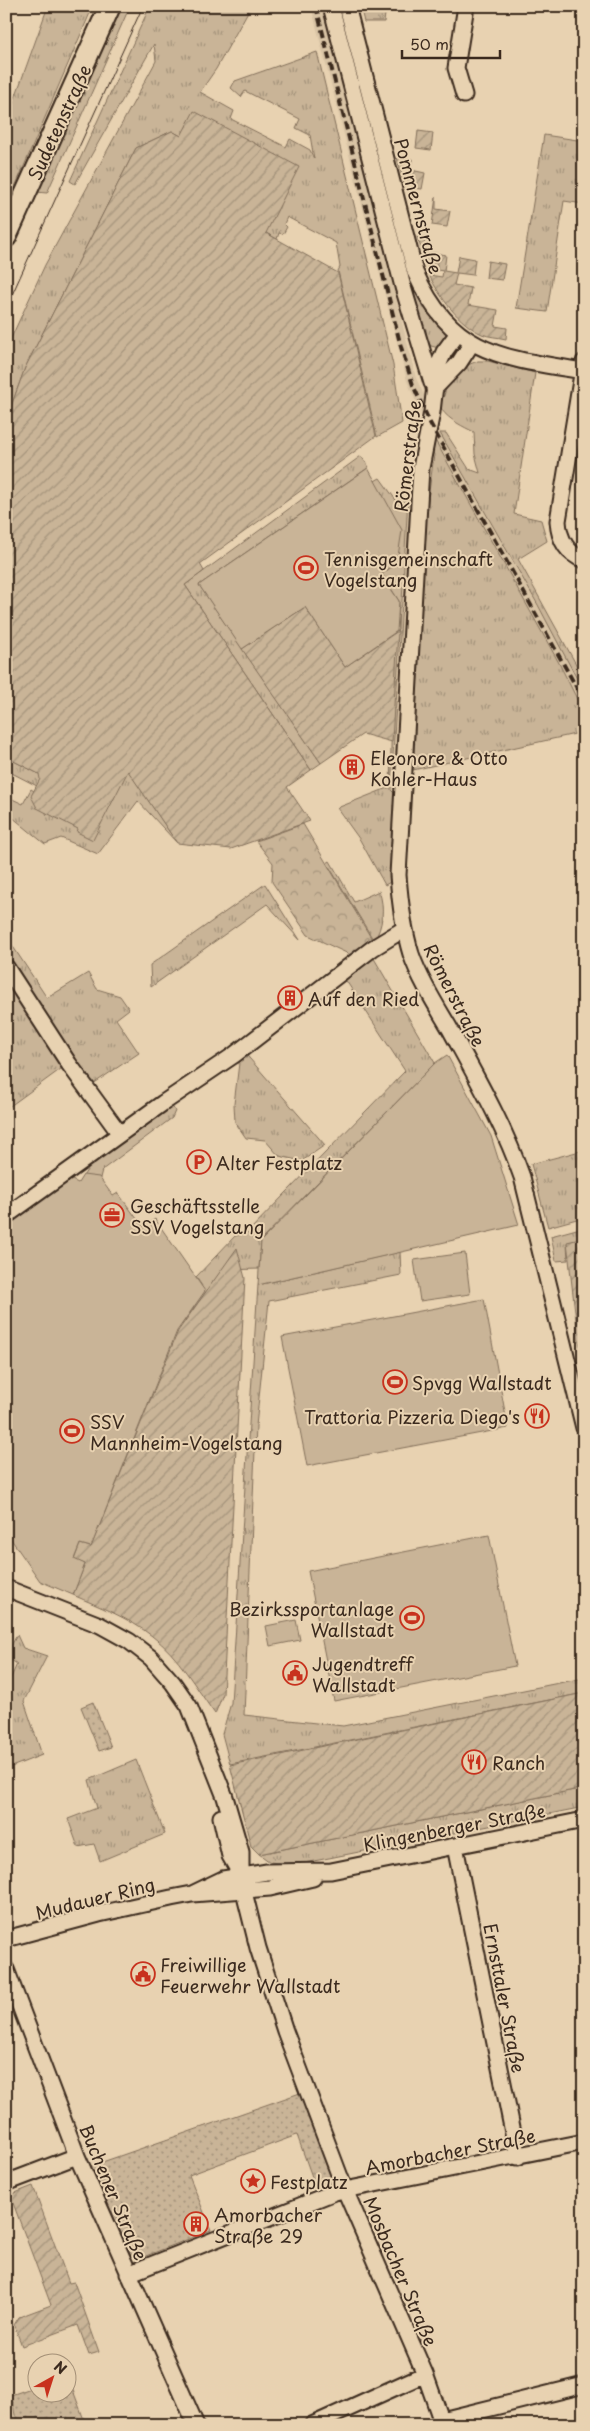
<svg xmlns="http://www.w3.org/2000/svg" width="590" height="2431" font-family="'Playpen Sans',sans-serif">
  <style>
    .built { fill: #d8c3a4 }
    .grass { fill: url(#grass-tufts); stroke: #826f5a }
    .forest { fill: url(#forest-crowns); stroke: #826f5a }
    .park { fill: url(#park-dots); stroke: #826f5a }
    .garden { fill: url(#garden-furrows); stroke: #826f5a }
    .pitch { fill: #c9b497; stroke: #826f5a }
    .lines { fill: none; stroke-linecap: round; stroke-linejoin: round }
    .minor-casing { stroke: #3b2a1e; stroke-width: 19 }
    .major-casing { stroke: #3b2a1e; stroke-width: 24 }
    .minor { stroke: #e8d2b1; stroke-width: 15 }
    .major { stroke: #e8d2b1; stroke-width: 20 }
    .tram { stroke: #3b2a1e; stroke-width: 1 }
    .rail { stroke: #3b2a1e; stroke-width: 4; stroke-dasharray: 8 4; stroke-linecap: butt }
    .labels { text-anchor: middle; dominant-baseline: central; stroke-width: 4; stroke-linejoin: round; paint-order: stroke }
    .street-label { font-size: 18px; fill: #3b2a1e; stroke: #e8d2b1 }
    .poi-label { font-size: 18px; fill: #3b2a1e; stroke: #e8d2b1; text-anchor: start }
  </style>
  <defs>
    <pattern id="grass-tufts" width="24" height="20" patternUnits="userSpaceOnUse" patternTransform="scale(1.25)"><rect width="24" height="20" fill="#c9b497"/><path d="M3 7l-1-3M5 7V3M7 7l1-3M15 17l-1-3M17 17v-4M19 17l1-3" fill="none" stroke="#a4937b"/></pattern>
    <pattern id="forest-crowns" width="20" height="18" patternUnits="userSpaceOnUse" patternTransform="scale(1.25)"><rect width="20" height="18" fill="#c9b497"/><path d="M2 6a3 3 0 1 1 6 0M12 15a3 3 0 1 1 6 0" fill="none" stroke="#a4937b"/></pattern>
    <pattern id="park-dots" width="8" height="8" patternUnits="userSpaceOnUse" patternTransform="scale(1.25)"><rect width="8" height="8" fill="#c9b497"/><path d="M2 2h.1M6 6h.1" fill="none" stroke="#a4937b" stroke-width="1.8" stroke-linecap="round"/></pattern>
    <pattern id="garden-furrows" width="10" height="10" patternUnits="userSpaceOnUse" patternTransform="scale(1.25)"><rect width="10" height="10" fill="#c9b497"/><path d="M-1 1l2-2M0 10L10 0M9 11l2-2" fill="none" stroke="#a4937b"/></pattern>
  </defs>
  <rect width="100%" height="100%" fill="#e8d2b1"/>
  <filter id="ink" filterUnits="userSpaceOnUse"><feTurbulence type="fractalNoise" baseFrequency=".02" numOctaves="2"/><feDisplacementMap in="SourceGraphic" scale="10" xChannelSelector="R" yChannelSelector="G"/><feConvolveMatrix kernelMatrix="1 2 1 2 8 2 1 2 1" color-interpolation-filters="sRGB"/></filter>
  <g filter="url(#ink)">
    <!-- built -->
    <path class="built" d="M311,6H322L328,27L416,378L449,449L571,665L584,692V713L559,663L445,461L422,416L407,381Z"/>
    <!-- grass -->
    <path class="grass" d="M48,6H93L6,208V123Z
      M120,6H130L47,193L36,192Z
      M150,6H251L216,69L200,92L234,111L231,119L286,147L290,139L310,150L314,159L310,135L296,128L300,119L245,91L241,97L231,88L235,81L317,52L393,365L402,423L377,437L338,271L340,267L336,243L287,217L284,224L287,227L283,234L279,233L277,239L266,233L181,136L172,131L136,148L25,368L6,420V349L45,265L156,61L154,44L75,184L70,181Z
      M337,6H343L421,295L448,336L439,348L431,346L428,342L404,266Z
      M360,6H386L384,22H364Z
      M544,135L584,141V204L564,201L547,312L516,308Z
      M478,361H488L535,373L514,514L541,520L547,541L518,559L577,666L584,680V692L538,605L440,433H446L469,469L480,473L475,454L474,432C464,427 449,420 442,410C439,405 442,400 444,395C451,373 456,369 478,361Z
      M435,440L559,663L584,713V732L413,770L426,514L434,455L431,446Z
      M361,456L369,467L199,585L321,763L311,770L185,585Z
      M380,478L398,503L408,499L391,790L396,795L392,881L385,885L360,840L337,808L390,787L394,634L398,630L399,601L382,574L397,563L395,529L371,483Z
      M69,744L37,786L6,770V757L39,774Z
      M128,770L177,843L138,801L98,854L61,838L45,844L6,812V796L23,804L31,789L34,791L47,815L48,813L79,829L78,832L80,833Z
      M330,861L354,902L379,891C385,907 383,927 374,941L327,863Z
      M265,884L300,940L267,904L151,987L150,965Z
      M6,936L47,998L88,973L97,989L120,996L129,1009L116,1019L139,1053L93,1084L86,1080L6,962Z
      M372,955L435,1063L261,1240L259,1269L223,1270L181,1325L167,1310L202,1286L196,1277L235,1236L247,1233L405,1071L343,976Z
      M6,978L65,1066L6,1109Z
      M243,1051L325,1145L302,1161L279,1156L265,1140L246,1138L235,1122L234,1104L240,1055Z
      M170,1103L175,1111L172,1118L102,1170L100,1178L74,1190L97,1155Z
      M584,1150V1217L548,1227L531,1164Z
      M584,1227V1238L567,1243L568,1260L556,1261L551,1236Z
      M400,1252L401,1275L269,1301L256,1426L244,1715L343,1726L584,1678V1693L230,1764L222,1734L231,1703L258,1285Z
      M17,1635L23,1648L47,1656L24,1701L42,1755L6,1769V1689L17,1664L11,1660L7,1653Z
      M136,1760L165,1834L100,1861L94,1844L78,1847L68,1819L97,1808L89,1780Z
      M584,1788V1807L294,1865L270,1862L259,1854Z"/>
    <!-- forest -->
    <path class="forest" d="M303,824L373,941L353,956L308,935L272,882L273,863L256,841Z"/>
    <!-- park -->
    <path class="park" d="M93,1702L111,1747L99,1751L81,1707Z
      M300,2093L333,2182L316,2188L297,2135L189,2175L211,2230L141,2258L131,2255L91,2166Z
      M68,2377L86,2425H17L11,2395L37,2386L38,2394H68Z"/>
    <!-- garden -->
    <path class="garden" d="M194,111L299,167L266,233L338,273L376,436L200,564L204,571L185,585L311,770L287,787L310,821L231,849L177,843L128,771L93,840L77,832L78,829L37,808L31,796L40,779L39,774L6,757V420L25,368L136,148L172,131L181,136Z
      M418,131L433,133L431,150L416,148Z
      M397,158L412,159L411,170L425,173L422,189L405,187Z
      M436,197V209L450,211L447,227L432,225Z
      M417,237L425,238L423,251L446,255L444,271L456,273L459,256L475,259L473,275L457,273L454,285L471,288L468,305L498,310L495,326L507,328L506,339C498,337 489,337 482,334C458,323 440,297 429,275L442,277L443,271L437,270V264L426,262Z
      M488,261L505,264L502,280L486,278Z
      M305,607L345,667L398,631L392,742L363,734L321,763L242,649Z
      M584,1238V1361L578,1338L567,1242Z
      M237,1248L245,1278L223,1694L215,1714C196,1688 179,1656 152,1636C129,1618 100,1607 73,1595L85,1564L74,1560L80,1544L91,1547L178,1331Z
      M584,1693V1788L259,1854L251,1846L230,1765Z
      M33,2186L69,2283L74,2282L99,2352L89,2355L78,2325L22,2346L14,2325L19,2317L51,2305L10,2195Z"/>
    <!-- pitch -->
    <path class="pitch" d="M368,468L402,530L397,563L381,574L399,601L397,631L345,667L305,607L242,649L199,585Z
      M447,1055L491,1136L519,1225L258,1285L261,1241L435,1063Z
      M83,1175L99,1177L113,1196L118,1193L143,1227L155,1219L205,1291L177,1331L91,1547L80,1544L74,1559L85,1564L73,1595L40,1581L6,1532V1222L68,1178L78,1183Z
      M465,1253L470,1294L420,1301L414,1260Z
      M484,1299L508,1428L307,1466L282,1337Z
      M489,1535L515,1666L334,1701L308,1571Z
      M296,1620L300,1640L270,1646L266,1626Z"/>
    <g class="lines">
      <!-- minor casing -->
      <g class="minor-casing">
        <path id="minor" d="M331,6L403,287L432,383
          M347,6L415,272C452,355 502,358 584,371
          M464,95L456,68L466,6
          M458,333L444,352L437,368L432,412L421,468L398,875C400,902 403,928 411,954C420,980 436,1005 450,1029C476,1077 504,1125 522,1177L584,1428
          M584,362L558,521C559,538 566,553 584,560
          M434,389L459,363L472,343
          M6,967L69,1064L120,1134
          M6,1216L163,1103L234,1055L373,948L404,929
          M6,1588L100,1625L129,1641L151,1658L173,1683L189,1706L225,1797L241,1852V1876L244,1892L258,1948L285,2031L345,2190L425,2374L443,2425
          M221,1817L230,1856L241,1875
          M455,1846L518,2157
          M192,1894L223,1879L267,1872L331,1871L584,1820
          M6,1939L99,1914L171,1898L192,1894L270,1888L313,1878
          M6,1969L77,2156L196,2425
          M6,2183L77,2156
          M128,2274L335,2192L584,2142
          M442,2420L584,2385
          M312,2425L425,2374"/>
      </g>
      <!-- major casing -->
      <g class="major-casing">
        <path id="major" d="M6,237L110,6"/>
      </g>
      <!-- minor -->
      <use href="#minor" class="minor"/>
      <!-- major -->
      <use href="#major" class="major"/>
      <!-- tram -->
      <path class="tram" d="M6,308L143,6"/>
      <!-- rail -->
      <path class="rail" d="M316,6L401,347L413,385L430,423L584,701"/>
    </g>
  </g>
  <!-- icons -->
  <defs>
    <g id="stadium-ring" transform="scale(1.25)"><circle r="9.5" fill="#e8d2b1" stroke="#c8321e" stroke-width="1.5"/><path d="M0-5a6.5 5 0 1 0 0 10a6.5 5 0 1 0 0-10ZM-3.5-1.8h7v3.6h-7Z" fill="#c8321e"/></g>
    <g id="building-ring" transform="scale(1.25)"><circle r="9.5" fill="#e8d2b1" stroke="#c8321e" stroke-width="1.5"/><path d="M-4-6H4V6H1V3H-1V6H-4ZM-2.5-4.3h1.7v1.8h-1.7ZM.8-4.3h1.7v1.8H.8ZM-2.5-1h1.7V.8h-1.7ZM.8-1h1.7V.8H.8Z" fill="#c8321e"/></g>
    <g id="parking-ring" transform="scale(1.25)"><circle r="9.5" fill="#e8d2b1" stroke="#c8321e" stroke-width="1.5"/><path d="M-3.5-5.5H1a3.5 3.5 0 0 1 0 7H-1V5.5H-3.5ZM-1-3.4V-.6H.8a1.4 1.4 0 0 0 0-2.8Z" fill="#c8321e"/></g>
    <g id="office-ring" transform="scale(1.25)"><circle r="9.5" fill="#e8d2b1" stroke="#c8321e" stroke-width="1.5"/><path d="M-6-3h4V-5.5h4V-3h4V5H-6ZM-1-4.5V-3h2v-1.5ZM-6 0V1H6V0Z" fill="#c8321e"/></g>
    <g id="restaurant-ring" transform="scale(1.25)"><circle r="9.5" fill="#e8d2b1" stroke="#c8321e" stroke-width="1.5"/><path d="M-5-6h1v4h1v-4h1v4h1v-4h1v5L-1.5 .5V6h-2V.5L-5-1ZM5-6V6H3V1.5H1.5Q1.5-4 5-6Z" fill="#c8321e"/></g>
    <g id="civic-ring" transform="scale(1.25)"><circle r="9.5" fill="#e8d2b1" stroke="#c8321e" stroke-width="1.5"/><path d="M-.6-6.5H3V-4.5H.6V-3L4-1V1h2V6H-6V1h2V-1L-.6-3ZM-1.2 2.5V6h2.4V2.5Z" fill="#c8321e"/></g>
    <g id="sight-ring" transform="scale(1.25)"><circle r="9.5" fill="#e8d2b1" stroke="#c8321e" stroke-width="1.5"/><path d="M0-6L1.8-2.2L6-1.7L2.9 1.2L3.7 5.4L0 3.3L-3.7 5.4L-2.9 1.2L-6-1.7L-1.8-2.2Z" fill="#c8321e"/></g>
  </defs>
  <g fill-rule="evenodd">
    <use href="#stadium-ring" x="306" y="568"/>
    <use href="#building-ring" x="352" y="767"/>
    <use href="#building-ring" x="290" y="998"/>
    <use href="#parking-ring" x="199" y="1162"/>
    <use href="#office-ring" x="112" y="1215"/>
    <use href="#stadium-ring" x="395" y="1382"/>
    <use href="#restaurant-ring" x="537" y="1416"/>
    <use href="#stadium-ring" x="72" y="1431"/>
    <use href="#stadium-ring" x="412" y="1618"/>
    <use href="#civic-ring" x="295" y="1673"/>
    <use href="#restaurant-ring" x="474" y="1762"/>
    <use href="#civic-ring" x="143" y="1974"/>
    <use href="#sight-ring" x="253" y="2181"/>
    <use href="#building-ring" x="196" y="2224"/>
  </g>
  <g class="labels">
    <!-- street labels -->
    <g class="street-label">
      <text transform="translate(59 122) rotate(-65)">Sudetenstraße</text>
      <text transform="translate(419 206) rotate(75)">Pommernstraße</text>
      <text transform="translate(407 456) rotate(-83)">Römerstraße</text>
      <text transform="translate(455 995) rotate(63)">Römerstraße</text>
      <text transform="translate(454 1827) rotate(-11)">Klingenberger Straße</text>
      <text transform="translate(95 1898) rotate(-14)">Mudauer Ring</text>
      <text transform="translate(505 1998) rotate(79)">Ernsttaler Straße</text>
      <text transform="translate(450 2151) rotate(-11)">Amorbacher Straße</text>
      <text transform="translate(114 2192) rotate(67)">Buchener Straße</text>
      <text transform="translate(401 2271) rotate(67)">Mosbacher Straße</text>
    </g>
    <!-- poi labels -->
    <g class="poi-label">
      <text x="324" y="558">Tennisgemeinschaft<tspan x="324" dy="21">Vogelstang</tspan></text>
      <text x="370" y="757">Eleonore &amp; Otto<tspan x="370" dy="21">Kohler-Haus</tspan></text>
      <text x="308" y="998">Auf den Ried</text>
      <text x="216" y="1162">Alter Festplatz</text>
      <text x="130" y="1205">Geschäftsstelle<tspan x="130" dy="21">SSV Vogelstang</tspan></text>
      <text x="412" y="1382">Spvgg Wallstadt</text>
      <text x="520" y="1416" text-anchor="end">Trattoria Pizzeria Diego's</text>
      <text x="90" y="1421">SSV<tspan x="90" dy="21">Mannheim-Vogelstang</tspan></text>
      <text x="394" y="1608" text-anchor="end">Bezirkssportanlage<tspan x="394" dy="21">Wallstadt</tspan></text>
      <text x="312" y="1663">Jugendtreff<tspan x="312" dy="21">Wallstadt</tspan></text>
      <text x="492" y="1762">Ranch</text>
      <text x="160" y="1964">Freiwillige<tspan x="160" dy="21">Feuerwehr Wallstadt</tspan></text>
      <text x="270" y="2181">Festplatz</text>
      <text x="214" y="2214">Amorbacher<tspan x="214" dy="21">Straße 29</tspan></text>
    </g>
  </g>
  <!-- margin -->
  <rect width="590" height="2431" fill="none" stroke="#e8d2b1" stroke-width="25"/>
  <rect x="12" y="12" width="565" height="2406" fill="none" stroke="#3b2a1e" stroke-width="2" filter="url(#ink)"/>
  <!-- north arrow -->
  <g transform="translate(52 2378) rotate(39)"><circle r="24" fill="#e8d2b1" stroke="#a38f76"/>
  <path d="M0-4L9 19L0 12L-9 19Z" fill="#c8321e"/>
  <text y="-8" font-size="14" font-weight="bold" text-anchor="middle" fill="#3b2a1e">N</text>
  </g>
  <!-- scale -->
  <path d="M402 50v8h98v-8" fill="none" stroke="#3b2a1e" stroke-width="2.5"/>
  <text x="410" y="50" font-size="15" fill="#3b2a1e" stroke="#e8d2b1" stroke-width="4" paint-order="stroke">50 m</text>
</svg>
